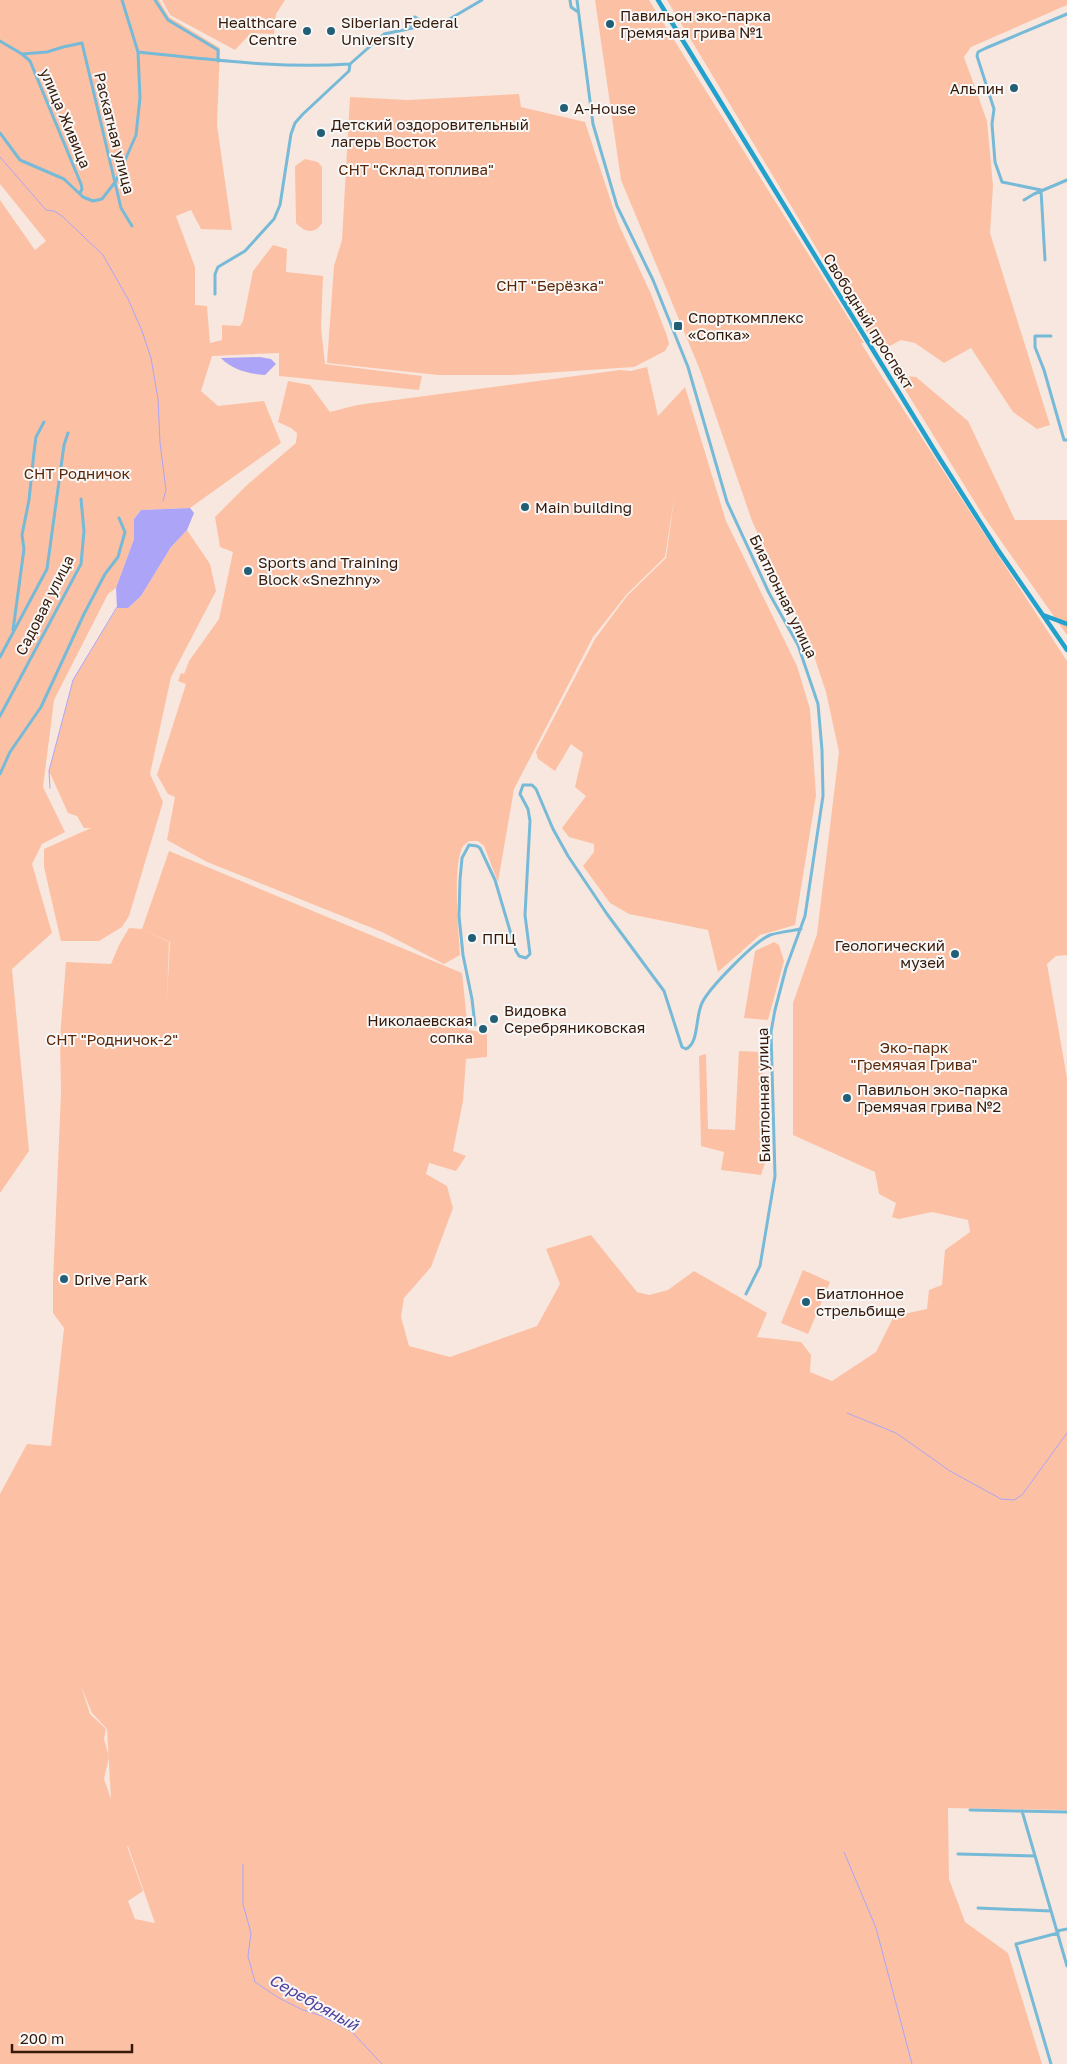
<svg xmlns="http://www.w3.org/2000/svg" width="1067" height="2064" font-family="'Golos Text',sans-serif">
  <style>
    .green { fill: #fcc1a4; fill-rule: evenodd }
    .water { fill: #aca5f7 }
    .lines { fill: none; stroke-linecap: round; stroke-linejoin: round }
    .stream { stroke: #aca5f7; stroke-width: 1 }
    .minor { stroke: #77bad7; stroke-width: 3 }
    .secondary { stroke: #22a1cc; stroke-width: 4.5 }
    .poi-dot { fill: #225f76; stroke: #f8f8f8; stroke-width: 2 }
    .labels { text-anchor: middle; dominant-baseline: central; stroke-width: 4; stroke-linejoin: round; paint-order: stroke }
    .poi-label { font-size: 15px; fill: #371908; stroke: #f8f8f8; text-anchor: start }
    .street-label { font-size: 15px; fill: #371908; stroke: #f8f8f8 }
    .park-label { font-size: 15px; fill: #5c2706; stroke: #f8f8f8 }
    .water-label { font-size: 16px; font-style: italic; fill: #52419f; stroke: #f8f8f8 }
  </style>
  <rect width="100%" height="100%" fill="#f8e7df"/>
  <!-- green -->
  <path class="green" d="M0,0H159L169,17L220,48L217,125L232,230L201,229L191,210L176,216L195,267V305L207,306L210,343L222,340V325L240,326L243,321L253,271L273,245L287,249L286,272L323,276L321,328L325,364L422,376L419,390L279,376V353L212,356L201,391L218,406L264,401L281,443L190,508L141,510L134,519V539L116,588L108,594L54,700L43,787L65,832L42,844L32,864L52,933L12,969L29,1151L0,1193V200L35,250L46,241L0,184Z
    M162,0H285L276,14L274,34L251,33L235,50L170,15Z
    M595,0H649L864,343H861L879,372L1067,661V955L1056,956L1047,964L1067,1078V1810L948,1808L949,1879L965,1922L1008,1953L1042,2064H0V1494L27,1444L51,1446L64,1328L53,1313V1282L61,1093L60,1038L66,962L111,964L119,945L129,928L142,929L169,942L167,999L170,942L142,929L169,851L462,973L468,1030L487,1033V1057L466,1059L463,1101L453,1151L466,1156L456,1171L429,1163L426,1174L447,1186L453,1208L431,1267L404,1298L401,1317L409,1346L450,1357L537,1326L560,1284L546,1249L591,1235L637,1292L649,1295L668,1290L694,1271L767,1313L757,1337L801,1342L811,1355L810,1372L832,1381L876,1352L894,1316L927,1309L929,1290L942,1285L945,1250L970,1232L968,1220L932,1212L899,1219L892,1217L896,1203L879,1194L875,1172L793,1135V1003L817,934L839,752L826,692L811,647L752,521L700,370L621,180ZM81,1686L92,1713L107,1729L111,1799L104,1779L109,1757L104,1739L106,1729L90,1714ZM127,1846H128L155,1923L135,1919L128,1901L143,1891Z
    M667,0H1067V5L971,47L964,57L987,121L993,186L990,233L1050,425L1037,429L1013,412L971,348L944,363L915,343L901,340L888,347L873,342Z
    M519,94L521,107L585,122L618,223L651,294L667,336L669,344L665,351L634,367L514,375H438L327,363L334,266L342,240L350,97L408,100Z
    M305,159L318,162L322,167V223C315,235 304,232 296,223L295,166Z
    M647,367L658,416L685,387L726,521L797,666L810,709L816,795L795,925L760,935L718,972L708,930L629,914L610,903L583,866L594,852V844L569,837L562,828L586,796L575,787L583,753L571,744L555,771L538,759L536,752L595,639L627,596L666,558L675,493L665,557L627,594L593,637L514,789L498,882L484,846L478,841H469C468,842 463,846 463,846C452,865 459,933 460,955L444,964L382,932L207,862L167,840L175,797L168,794L157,775L186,684L178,681L181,673L184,674L189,661L219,619L233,552L220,547L215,517L247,485L296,443L297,433L291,428L278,422L288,381L310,385L330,412L357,405L620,370L631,371Z
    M896,375L916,377L968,421L1015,520H1067V635L984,517Z
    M187,530L210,564L216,591L171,677L150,774L163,802L129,916L122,927L99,941H61L44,867V849L91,828H84L77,816L68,813L49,771L73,680L117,608H128L141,596L171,547Z
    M774,942L779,945L784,961L768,1020L744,1018L755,951Z
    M739,1051L762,1052L766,1160L761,1175L721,1170L724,1152L701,1146L699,1056L706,1054L708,1129L735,1130Z
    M803,1270L830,1282L808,1334L781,1323Z"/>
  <!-- water -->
  <path class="water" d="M260,357L271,359L276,364L265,375C250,374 232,370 221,358Z
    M190,508L194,513L187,530L171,547L141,596L128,608H117L116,588L134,539V519L141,510Z"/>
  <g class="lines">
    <!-- stream -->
    <path class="stream" d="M0,157L46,210L54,211L62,216L103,255L128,299L142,331L151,358L158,399L160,443L166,490L163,501
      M50,788L49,771L73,680L117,607
      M847,1413L896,1433L950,1471L1001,1499L1014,1500L1022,1495L1067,1433
      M844,1852L876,1928L912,2064
      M243,1864V1904L251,1933L248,1956L255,1982L279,1998L303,2010L322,2016L351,2031L382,2064"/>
    <!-- minor -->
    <path class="minor" d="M155,0L168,20L218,50V61
      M570,0L571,7L578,12
      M577,0L593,124L617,206L653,280L688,367L727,502L769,593L798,645L818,704L822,750L823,796L805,916L786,968L775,1010L771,1032L775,1176L760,1266L746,1294
      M420,22L419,25L415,28L411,26L409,23L412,18L415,17L427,26
      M417,27H436L482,0
      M0,41L22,54L47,52L63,47L82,43L121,208L132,226
      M138,52C208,59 279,69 350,64L384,34L413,28
      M22,54L30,61L81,184L82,189L80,193
      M0,133L20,160L64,179L83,197L93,201L102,199L116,181L136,135L140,98L138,52L122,0
      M1041,190L1002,182L995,162L992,124L994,109L977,56L978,52L986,48L1067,14
      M1041,190L1045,260
      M1024,200L1034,194L1067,180
      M215,294V274L218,267L245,251L274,219L280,205L291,134L295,123L303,114L349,71L350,64
      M1051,336H1035V347L1044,370L1064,440H1067
      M13,630L24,549L22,535L29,500L34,452L36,437L44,422
      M0,657L47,569L64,445L68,433
      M0,716L81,564L84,531L81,499
      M0,774L10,752L41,707L84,614L105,574L118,557L125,532L119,518
      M475,1025L472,999L463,955L459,916L460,880L462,858L469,845L477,846L480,848L495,880L516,951L519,956L526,958L530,954L525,915L530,821L528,809L520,794L523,785H532L536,789L553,829L568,856L607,914L664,991L682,1047L686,1049C699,1043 695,1018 702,1003C709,988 755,941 770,935C780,932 791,931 801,929
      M970,1810L1067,1812
      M1022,1811L1067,1966
      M958,1854L1035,1856
      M978,1908L1051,1911
      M1051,2064L1016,1944L1058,1933L1057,1931L1067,1929"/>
    <!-- secondary -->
    <path class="secondary" d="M658,0L938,456L998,550L1067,650
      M1043,615L1067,624"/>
  </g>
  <!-- markers -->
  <g class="poi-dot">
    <circle cx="610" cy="24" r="5"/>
    <circle cx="307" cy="31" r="5"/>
    <circle cx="331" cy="31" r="5"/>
    <circle cx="1014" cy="88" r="5"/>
    <circle cx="564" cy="108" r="5"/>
    <circle cx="321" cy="133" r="5"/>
    <rect x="673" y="321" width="10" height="10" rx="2.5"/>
    <circle cx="525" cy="507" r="5"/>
    <circle cx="248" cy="571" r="5"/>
    <circle cx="472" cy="938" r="5"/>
    <circle cx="955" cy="954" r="5"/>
    <circle cx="494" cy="1019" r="5"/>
    <circle cx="483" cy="1029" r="5"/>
    <circle cx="847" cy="1098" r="5"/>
    <circle cx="64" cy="1279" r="5"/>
    <circle cx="806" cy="1302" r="5"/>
  </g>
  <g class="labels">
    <!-- poi labels -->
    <g class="poi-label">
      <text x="620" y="15">Павильон эко-парка<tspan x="620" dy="17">Гремячая грива №1</tspan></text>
      <text x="297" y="22" text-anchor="end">Healthcare<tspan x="297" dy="17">Centre</tspan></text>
      <text x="341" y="22">Siberian Federal<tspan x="341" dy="17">University</tspan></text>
      <text x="1004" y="88" text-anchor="end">Альпин</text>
      <text x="574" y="108">A-House</text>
      <text x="331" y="124">Детский оздоровительный<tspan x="331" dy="17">лагерь Восток</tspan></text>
      <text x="688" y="317">Спорткомплекс<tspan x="688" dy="17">«Сопка»</tspan></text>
      <text x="535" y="507">Main building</text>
      <text x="258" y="562">Sports and Training<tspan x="258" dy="17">Block «Snezhny»</tspan></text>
      <text x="482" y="938">ППЦ</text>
      <text x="945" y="945" text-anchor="end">Геологический<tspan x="945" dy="17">музей</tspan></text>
      <text x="504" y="1010">Видовка<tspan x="504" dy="17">Серебряниковская</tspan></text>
      <text x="473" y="1020" text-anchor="end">Николаевская<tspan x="473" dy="17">сопка</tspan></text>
      <text x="857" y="1089">Павильон эко-парка<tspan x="857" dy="17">Гремячая грива №2</tspan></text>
      <text x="74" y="1279">Drive Park</text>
      <text x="816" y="1293">Биатлонное<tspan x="816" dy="17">стрельбище</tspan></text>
    </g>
    <!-- street labels -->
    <g class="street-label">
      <text transform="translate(66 118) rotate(67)">улица Живица</text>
      <text transform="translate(115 133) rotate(76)">Раскатная улица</text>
      <text transform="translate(869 321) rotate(58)">Свободный проспект</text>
      <text transform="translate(784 596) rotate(64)">Биатлонная улица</text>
      <text transform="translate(44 605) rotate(-63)">Садовая улица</text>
      <text transform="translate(763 1095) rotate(-91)">Биатлонная улица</text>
    </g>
    <!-- park labels -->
    <g class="park-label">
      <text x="416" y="169">СНТ "Склад топлива"</text>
      <text x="550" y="285">СНТ "Берёзка"</text>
      <text x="77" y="473">СНТ Родничок</text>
      <text x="112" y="1039">СНТ "Родничок-2"</text>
      <text x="914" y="1047">Эко-парк<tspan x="914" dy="17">"Гремячая Грива"</tspan></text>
    </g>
    <!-- water labels -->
    <g class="water-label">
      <text transform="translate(314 2002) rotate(29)">Серебряный</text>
    </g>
  </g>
  <!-- scale -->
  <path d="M12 2044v8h120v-8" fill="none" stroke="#371908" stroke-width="2.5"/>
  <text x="20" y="2044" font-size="15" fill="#371908" stroke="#f8f8f8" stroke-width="4" paint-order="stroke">200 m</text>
</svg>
